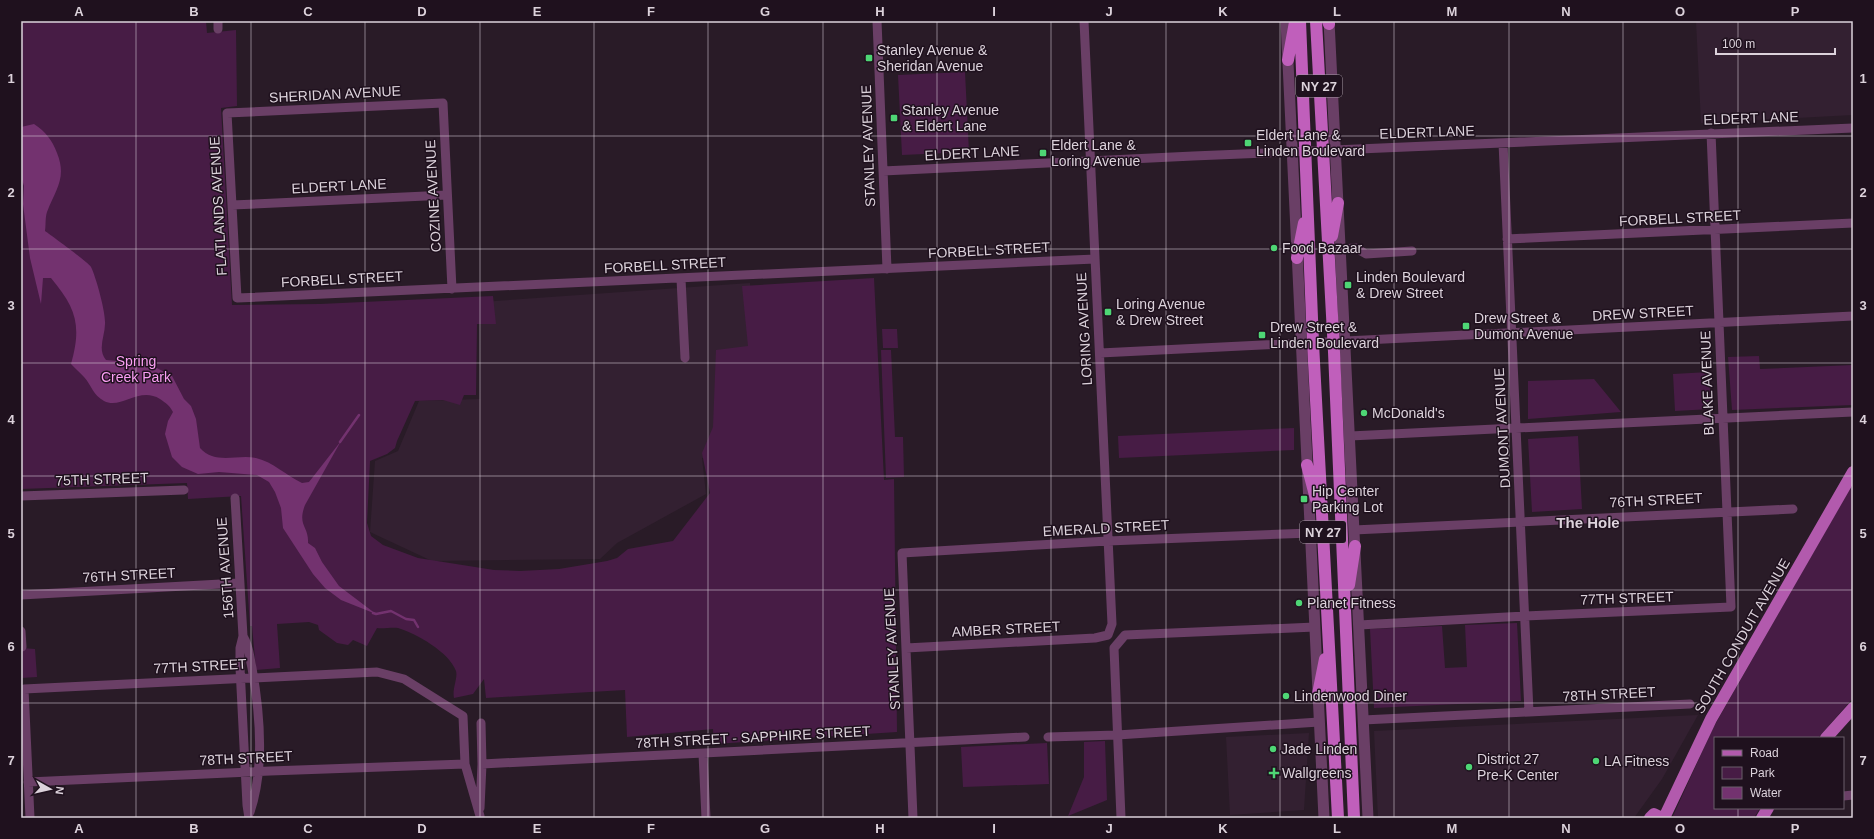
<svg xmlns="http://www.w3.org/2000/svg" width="1874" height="839" font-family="Arial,sans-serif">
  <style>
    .built { fill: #332031 }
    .green { fill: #471c45 }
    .water { fill: #73326f }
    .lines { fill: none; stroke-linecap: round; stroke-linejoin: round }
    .stream { stroke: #73326f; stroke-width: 2.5 }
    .minor { stroke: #6a3f66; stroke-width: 9 }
    .tertiary { stroke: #6a3f66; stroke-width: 11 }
    .primary { stroke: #b25aad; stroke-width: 12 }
    .trunk { stroke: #c05fbb; stroke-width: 12 }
    .grid { fill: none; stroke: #dcd2db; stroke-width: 1; stroke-opacity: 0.55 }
    .poi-dot { fill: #4ed675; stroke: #1f111e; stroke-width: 1.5 }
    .labels { text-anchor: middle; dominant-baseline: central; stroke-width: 3; stroke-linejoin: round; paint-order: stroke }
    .shield { fill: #1f111e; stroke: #a398a2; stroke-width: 1 }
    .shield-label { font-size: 13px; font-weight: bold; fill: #dcd2db }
    .poi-label { font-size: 14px; fill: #dcd2db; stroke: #1f111e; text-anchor: start }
    .street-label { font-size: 14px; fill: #dcd2db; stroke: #1f111e }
    .park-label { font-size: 14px; fill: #fb9ff4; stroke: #1f111e }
    .neighbourhood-label { font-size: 15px; font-weight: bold; fill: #dcd2db; stroke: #1f111e }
    .neatline { fill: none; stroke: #dcd2db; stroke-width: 1.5 }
    .grid-label { font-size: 13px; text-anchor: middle; font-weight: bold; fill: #dcd2db }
  </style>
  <rect width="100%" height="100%" fill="#291b27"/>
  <!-- built -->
  <path class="built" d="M1696,21H1853V115L1701,123Z
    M750,283L757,454L702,458L706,494L617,543L600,559L432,561L370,532L375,461L398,451L419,401L480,399L481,302Z
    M1698,715L1662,779L1634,818H1378L1374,731Z
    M1309,733L1304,810L1230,815L1226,737Z"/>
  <!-- green -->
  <path class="green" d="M21,21H206L207,33L236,30L237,106L221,108L232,305L320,304L493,296L496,324H477L476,395H464L460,405L443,400L415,401L397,441L395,448L387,454L370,461L367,523L371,536L383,545L418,558L494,570L520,571L559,569L607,561L617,558L628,549L673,541L710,493L702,453L713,427L716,350L748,346L742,286L874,278L884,480L894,479L897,732L714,744L713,729L627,737L625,690L486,698L484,679L473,694L454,698C452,689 458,678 456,671C449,652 417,634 398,628C392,627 383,629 377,628L367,646L353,640L348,645L337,643L319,630L318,625L309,622L277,624L280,668L256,670L252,626H250L241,496L188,499L187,483L21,489Z
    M965,72L969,152L902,155L898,75Z
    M882,329H897L898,348H883Z
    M881,350H891L895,437H903L904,477L886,478Z
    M1759,356L1760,369L1853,365V405L1732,410L1728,357Z
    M1709,372L1711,409L1675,411L1673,374Z
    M1594,379L1621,412L1528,419V381Z
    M1294,428V450L1119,458L1118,436Z
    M1578,436L1582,509L1532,512L1528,439Z
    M1853,483V698L1818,738H1715V808H1760L1754,818H1672L1713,728Z
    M1517,623L1521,701L1374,708L1370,629L1442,626L1445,668L1467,667L1465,625Z
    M21,648L35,649L37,677L21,678Z
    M1105,741L1107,800L1068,816L1084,777V742Z
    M1047,743L1049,784L963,787L961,747Z"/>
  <!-- water -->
  <path class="water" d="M34,124C46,132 52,140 57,153C67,178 56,189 47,212C45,218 46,225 45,231C52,236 88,262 91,267C96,277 106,313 105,324C105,336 97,349 106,360L139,363L153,366L172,376L184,399L191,406L196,419L200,448C215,465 237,454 256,458C273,462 287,476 302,483L309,482L341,441L305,505C297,526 309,526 308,543L315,548L322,562L339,586L376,614L341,600L325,588L313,574L283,528L281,508L275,492L269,482L257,475L219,472L198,474L182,467L172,457L165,434L168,421L173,412C170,406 166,403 160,399C139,386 121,410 104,401C93,395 92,386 84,377C80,373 75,368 71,364C82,325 76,308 51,278H43L41,304L30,258L23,204L24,186L21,176V127Z"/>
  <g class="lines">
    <!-- stream -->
    <path class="stream" d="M340,442L359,415
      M373,613L376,614L391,611L406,619L414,620L418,627"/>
    <!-- minor -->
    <path class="minor" d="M218,21V29
      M877,21L887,269
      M1503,143L1529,712
      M883,171L1193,156L1853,128
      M232,205L447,195
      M1507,239L1853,223
      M1340,249L1356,248L1366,254L1412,251
      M681,279L685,358
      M452,289L443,103L227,113L237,298L1095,259
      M1100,353L1853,316
      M1350,436L1853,412
      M21,496L184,490
      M235,498L243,636L240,648V668L247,805L249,818
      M1354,530L1793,509
      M21,595L239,583
      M1359,625L1525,616L1731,607L1711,133
      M21,631L22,647
      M243,636C250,648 249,655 252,668C260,713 265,768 250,812
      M906,648L1095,638L1108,635L1112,624L1084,21
      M1363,720L1690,704
      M1048,737L1117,735L1319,722
      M703,754L706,818
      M482,764L1025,737
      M28,782L270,771L465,764
      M1843,796L1853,795
      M480,808L482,764L481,723
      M30,818L24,689L377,672L404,679L463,716L465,764L480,816
      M913,818L902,553L1108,541L1311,533
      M1121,818L1114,648L1125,635L1315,627"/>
    <!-- tertiary -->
    <path class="tertiary" d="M1286,21L1324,818
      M1329,21L1368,818"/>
    <!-- primary -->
    <path class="primary" d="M1826,738L1853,708
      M1650,818L1654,814L1662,818
      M1664,818L1711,719L1853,472
      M1762,818L1768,808"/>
    <!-- trunk -->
    <path class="trunk" d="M1300,21L1313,343L1338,818
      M1316,21L1334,352L1354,818
      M1328,21L1329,24
      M1288,60L1295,22
      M1332,236L1338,203
      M1297,258L1304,223
      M1307,465L1316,499
      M1349,585L1355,546
      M1318,694L1325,659"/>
  </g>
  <!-- grid -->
  <path class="grid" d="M136,21V818M251,21V818M365,21V818M480,21V818M594,21V818M708,21V818M823,21V818M937,21V818M1051,21V818M1166,21V818M1280,21V818M1394,21V818M1509,21V818M1623,21V818M1738,21V738M21,136H1853M21,249H1853M21,363H1853M21,476H1853M21,590H1853M21,703H1853M1738,808V818"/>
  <!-- markers -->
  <g class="poi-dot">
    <rect x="865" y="54" width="8" height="8" rx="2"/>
    <rect x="890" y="114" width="8" height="8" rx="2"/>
    <rect x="1244" y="139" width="8" height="8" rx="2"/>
    <rect x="1039" y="149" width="8" height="8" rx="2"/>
    <circle cx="1274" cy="248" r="4"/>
    <rect x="1344" y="281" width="8" height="8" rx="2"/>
    <rect x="1104" y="308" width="8" height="8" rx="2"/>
    <rect x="1462" y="322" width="8" height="8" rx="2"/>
    <rect x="1258" y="331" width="8" height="8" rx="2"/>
    <circle cx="1364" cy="413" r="4"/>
    <rect x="1300" y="495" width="8" height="8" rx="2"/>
    <circle cx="1299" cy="603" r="4"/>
    <circle cx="1286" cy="696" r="4"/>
    <circle cx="1273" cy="749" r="4"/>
    <circle cx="1596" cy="761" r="4"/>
    <circle cx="1469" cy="767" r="4"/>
    <path d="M1272 767h4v4h4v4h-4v4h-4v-4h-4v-4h4z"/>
  </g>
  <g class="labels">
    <!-- shield labels -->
    <g class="shield">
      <rect x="1296" y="75" width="46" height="22" rx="3"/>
      <rect x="1300" y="521" width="46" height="22" rx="3"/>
    </g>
    <g class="shield-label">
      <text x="1319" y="86">NY 27</text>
      <text x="1323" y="532">NY 27</text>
    </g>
    <!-- poi labels -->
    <g class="poi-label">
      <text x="877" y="50">Stanley Avenue &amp;<tspan x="877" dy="16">Sheridan Avenue</tspan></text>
      <text x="902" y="110">Stanley Avenue<tspan x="902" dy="16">&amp; Eldert Lane</tspan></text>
      <text x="1256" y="135">Eldert Lane &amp;<tspan x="1256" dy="16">Linden Boulevard</tspan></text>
      <text x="1051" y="145">Eldert Lane &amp;<tspan x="1051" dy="16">Loring Avenue</tspan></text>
      <text x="1282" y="248">Food Bazaar</text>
      <text x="1356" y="277">Linden Boulevard<tspan x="1356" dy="16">&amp; Drew Street</tspan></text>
      <text x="1116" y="304">Loring Avenue<tspan x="1116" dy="16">&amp; Drew Street</tspan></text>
      <text x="1474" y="318">Drew Street &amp;<tspan x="1474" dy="16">Dumont Avenue</tspan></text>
      <text x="1270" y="327">Drew Street &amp;<tspan x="1270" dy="16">Linden Boulevard</tspan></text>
      <text x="1372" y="413">McDonald's</text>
      <text x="1312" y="491">Hip Center<tspan x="1312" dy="16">Parking Lot</tspan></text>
      <text x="1307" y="603">Planet Fitness</text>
      <text x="1294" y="696">Lindenwood Diner</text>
      <text x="1281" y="749">Jade Linden</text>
      <text x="1477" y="759">District 27<tspan x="1477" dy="16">Pre-K Center</tspan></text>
      <text x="1604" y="761">LA Fitness</text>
      <text x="1282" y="773">Wallgreens</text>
    </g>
    <!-- street labels -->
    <g class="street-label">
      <text transform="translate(335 94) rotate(-3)">SHERIDAN AVENUE</text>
      <text transform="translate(1751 118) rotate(-2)">ELDERT LANE</text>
      <text transform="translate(1427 132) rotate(-2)">ELDERT LANE</text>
      <text transform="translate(868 146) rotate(-92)">STANLEY AVENUE</text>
      <text transform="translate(972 153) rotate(-3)">ELDERT LANE</text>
      <text transform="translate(339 186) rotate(-3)">ELDERT LANE</text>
      <text transform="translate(433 196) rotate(-93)">COZINE AVENUE</text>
      <text transform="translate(218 206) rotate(-93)">FLATLANDS AVENUE</text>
      <text transform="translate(1680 218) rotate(-3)">FORBELL STREET</text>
      <text transform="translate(989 250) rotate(-3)">FORBELL STREET</text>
      <text transform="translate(665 265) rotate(-3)">FORBELL STREET</text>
      <text transform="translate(342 279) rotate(-3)">FORBELL STREET</text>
      <text transform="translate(1643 313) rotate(-3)">DREW STREET</text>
      <text transform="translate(1084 329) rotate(-93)">LORING AVENUE</text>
      <text transform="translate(1707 383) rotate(-92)">BLAKE AVENUE</text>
      <text transform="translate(1502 428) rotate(-93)">DUMONT AVENUE</text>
      <text transform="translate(102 479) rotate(-2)">75TH STREET</text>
      <text transform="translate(1656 500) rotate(-3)">76TH STREET</text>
      <text transform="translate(1106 528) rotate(-3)">EMERALD STREET</text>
      <text transform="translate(225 568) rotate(-94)">156TH AVENUE</text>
      <text transform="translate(129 575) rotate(-3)">76TH STREET</text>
      <text transform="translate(1627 598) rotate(-2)">77TH STREET</text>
      <text transform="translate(1006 629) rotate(-3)">AMBER STREET</text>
      <text transform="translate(1742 636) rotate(-60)">SOUTH CONDUIT AVENUE</text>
      <text transform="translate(892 649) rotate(-93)">STANLEY AVENUE</text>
      <text transform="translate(200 666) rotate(-3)">77TH STREET</text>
      <text transform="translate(1609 694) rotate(-3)">78TH STREET</text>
      <text transform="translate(753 737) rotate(-3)">78TH STREET - SAPPHIRE STREET</text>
      <text transform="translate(246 758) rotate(-3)">78TH STREET</text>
    </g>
    <!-- park labels -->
    <g class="park-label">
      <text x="136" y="361">Spring<tspan x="136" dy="16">Creek Park</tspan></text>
    </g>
    <!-- neighbourhood labels -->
    <g class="neighbourhood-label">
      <text x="1588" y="522">The Hole</text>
    </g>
  </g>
  <!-- border -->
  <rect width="1874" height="839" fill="none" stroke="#1f111e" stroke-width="44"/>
  <!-- legend -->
  <rect x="1714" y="737" width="130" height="72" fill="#1f111e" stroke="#6b5e6a"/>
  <rect x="1722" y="750" width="20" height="6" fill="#b25aad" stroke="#6b5e6a"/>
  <text x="1750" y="757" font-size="12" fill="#dcd2db">Road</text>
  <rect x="1722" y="767" width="20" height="12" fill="#471c45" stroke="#6b5e6a"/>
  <text x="1750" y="777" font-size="12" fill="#dcd2db">Park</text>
  <rect x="1722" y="787" width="20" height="12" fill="#73326f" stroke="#6b5e6a"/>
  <text x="1750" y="797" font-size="12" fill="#dcd2db">Water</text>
  <!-- north arrow -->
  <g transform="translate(50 789) rotate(98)" stroke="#1f111e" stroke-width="3" paint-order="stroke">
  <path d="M0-3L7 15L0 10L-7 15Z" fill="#dcd2db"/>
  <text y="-6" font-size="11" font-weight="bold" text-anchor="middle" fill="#dcd2db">N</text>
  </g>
  <!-- scale -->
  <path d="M1716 48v6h119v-6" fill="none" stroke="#dcd2db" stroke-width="2"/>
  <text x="1722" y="48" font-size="12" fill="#dcd2db" stroke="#1f111e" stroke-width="3" paint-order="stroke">100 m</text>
  <rect x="22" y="22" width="1830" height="795" class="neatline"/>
  <g class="grid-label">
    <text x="79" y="16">A</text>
    <text x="194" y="16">B</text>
    <text x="308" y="16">C</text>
    <text x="422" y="16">D</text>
    <text x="537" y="16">E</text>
    <text x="651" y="16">F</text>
    <text x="765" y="16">G</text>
    <text x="880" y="16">H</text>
    <text x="994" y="16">I</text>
    <text x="1109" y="16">J</text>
    <text x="1223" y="16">K</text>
    <text x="1337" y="16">L</text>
    <text x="1452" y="16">M</text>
    <text x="1566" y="16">N</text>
    <text x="1680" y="16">O</text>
    <text x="1795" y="16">P</text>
    <text x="11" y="83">1</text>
    <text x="1863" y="83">1</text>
    <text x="11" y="197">2</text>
    <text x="1863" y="197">2</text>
    <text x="11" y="310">3</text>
    <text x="1863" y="310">3</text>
    <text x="11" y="424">4</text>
    <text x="1863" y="424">4</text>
    <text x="11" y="538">5</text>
    <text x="1863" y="538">5</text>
    <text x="11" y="651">6</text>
    <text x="1863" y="651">6</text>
    <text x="11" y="765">7</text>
    <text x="1863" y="765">7</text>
    <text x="79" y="833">A</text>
    <text x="194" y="833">B</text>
    <text x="308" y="833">C</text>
    <text x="422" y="833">D</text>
    <text x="537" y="833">E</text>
    <text x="651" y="833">F</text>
    <text x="765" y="833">G</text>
    <text x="880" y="833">H</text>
    <text x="994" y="833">I</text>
    <text x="1109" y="833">J</text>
    <text x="1223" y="833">K</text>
    <text x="1337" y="833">L</text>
    <text x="1452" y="833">M</text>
    <text x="1566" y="833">N</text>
    <text x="1680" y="833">O</text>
    <text x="1795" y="833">P</text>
  </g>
</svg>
